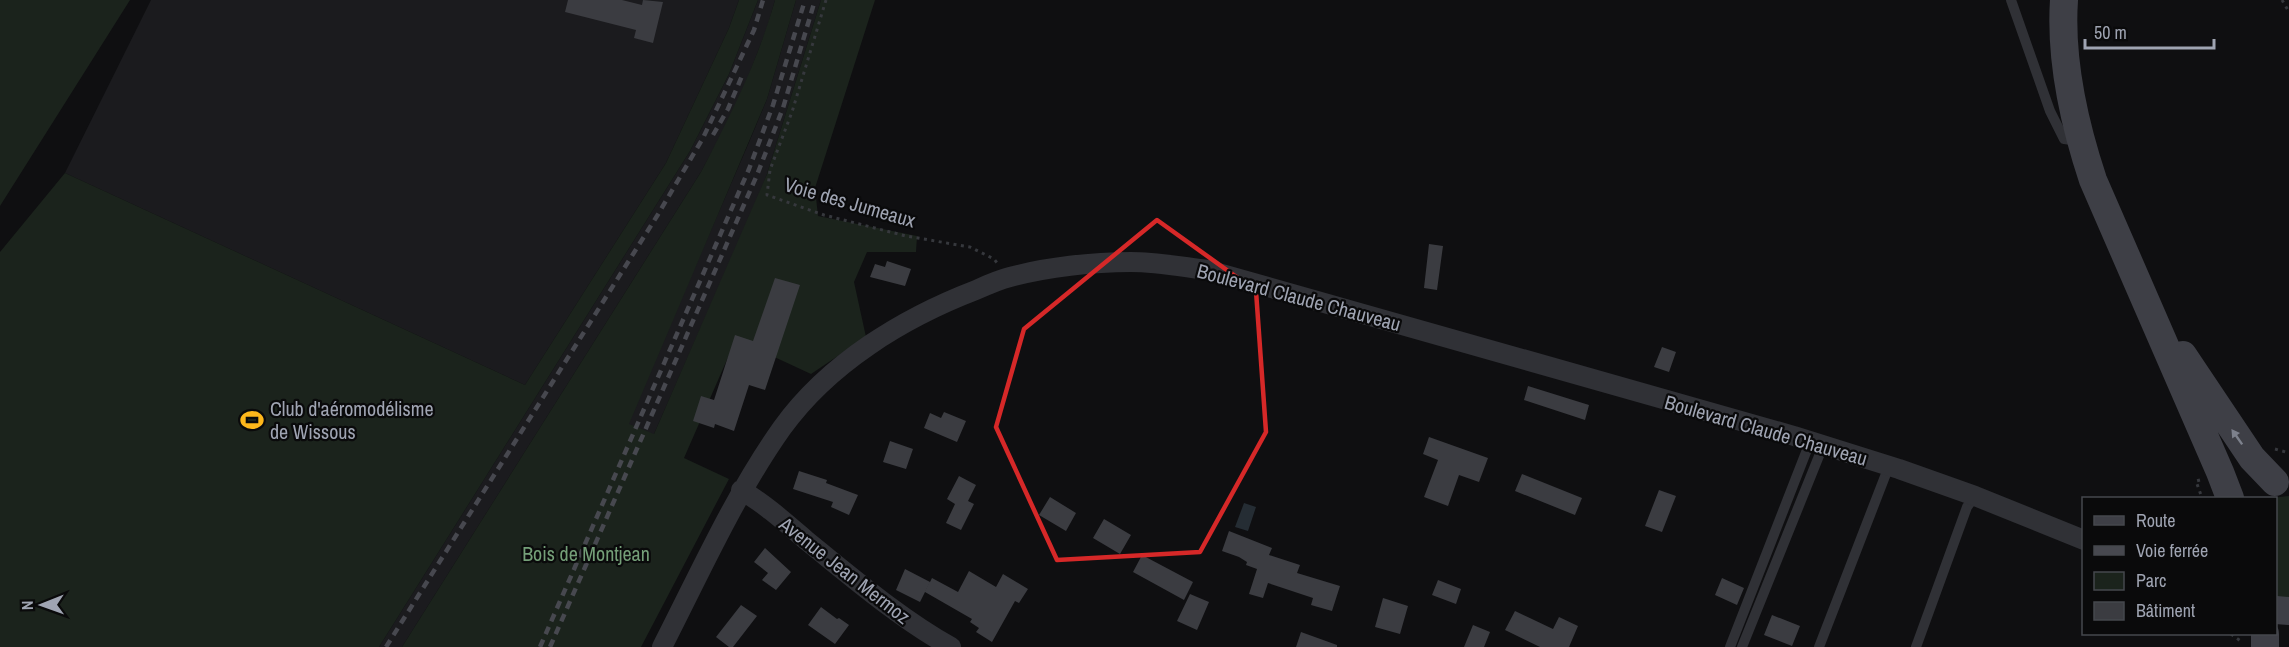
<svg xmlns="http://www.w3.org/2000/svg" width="2289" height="647" font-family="'Archivo Narrow',sans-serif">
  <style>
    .built { fill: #1b1b1e }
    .green { fill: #1b231c }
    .water { fill: #252d34 }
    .building { fill: #3b3c41 }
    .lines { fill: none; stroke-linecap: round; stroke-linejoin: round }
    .path { stroke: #36383d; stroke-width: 3; stroke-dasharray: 3 4.5; stroke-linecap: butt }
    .lane { stroke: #303136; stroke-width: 10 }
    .street { stroke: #303136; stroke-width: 20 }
    .secondary { stroke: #3e3f46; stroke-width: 28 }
    .rail { stroke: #47484f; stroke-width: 4.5; stroke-dasharray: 8 6; stroke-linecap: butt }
    .oneway { fill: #7d818c }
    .marked { fill: none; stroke: #d62828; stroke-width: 4.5; stroke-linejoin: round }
    .labels { text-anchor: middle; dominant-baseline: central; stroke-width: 4.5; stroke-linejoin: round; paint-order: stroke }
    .street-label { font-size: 20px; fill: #9fa4b2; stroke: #0a0a0b }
    .poi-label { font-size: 20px; fill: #9fa4b2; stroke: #0a0a0b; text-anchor: start }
    .park-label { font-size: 20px; fill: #749f78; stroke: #0a0a0b }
  </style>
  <rect width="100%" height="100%" fill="#0f0f11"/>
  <!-- built -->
  <path class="built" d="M151,0H739L729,28L666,163L525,385L65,173Z
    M758,0H775L767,28L738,103L701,172L402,647H379L690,151L729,74Z
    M796,0H821L767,174L756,202L654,434L530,647L747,147L767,99Z"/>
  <!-- green -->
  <path class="green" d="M0,0H130L0,206Z
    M739,0H758L729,74L690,151L379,647H0V252L65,173L525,385L666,163L729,28Z
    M775,0H796L767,99L629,424L654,434L767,174L821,0H875L815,188L818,216L917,236L916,252H867L854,282L866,337L811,374L736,339L684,458L729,479L641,647H402L701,172C730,116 758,61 775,0Z
    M2289,496V598L2276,597V498H2272Z"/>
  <!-- water -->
  <path class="water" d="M1244,503L1256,507L1248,531L1235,527Z"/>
  <!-- building -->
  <path class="building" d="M568,0H622L642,5L643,0L663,2L653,43L634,38L636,30L565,12Z
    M1429,244L1443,246L1437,290L1424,288Z
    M887,261L911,269L905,286L870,277L875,264L885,267Z
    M775,278L800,285L765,390L749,385L734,431L715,424L714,428L693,421L701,396L714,400L735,335L753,341Z
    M1662,347L1676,352L1669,372L1654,367Z
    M1528,386L1589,405L1585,420L1524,400Z
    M944,412L966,421L957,442L924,428L930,413L941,418Z
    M1429,437L1488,458L1479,482L1459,475L1448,506L1424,497L1438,460L1423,454Z
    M890,441L913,449L906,469L883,462Z
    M799,471L827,480L826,483L858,495L849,515L831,507L833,502L793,489Z
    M1522,474L1582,498L1575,515L1515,491Z
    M959,476L976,485L968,501L974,504L961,530L946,523L955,504L947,499Z
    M1659,490L1676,496L1662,532L1645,526Z
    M1050,497L1076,513L1066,531L1039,515Z
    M1104,519L1131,535L1120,554L1093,538Z
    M1229,531L1272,548L1269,555L1300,565L1297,573L1340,586L1332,611L1311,605L1313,598L1268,583L1263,598L1249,594L1257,569L1246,565L1247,562L1239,557L1222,551Z
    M765,548L791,572L776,590L762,580L768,573L754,562Z
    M1142,555L1193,582L1184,600L1133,572Z
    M905,569L930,582L920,602L896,590Z
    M969,571L996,587L1003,574L1028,589L1019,603L1015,601L992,642L976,632L979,628L970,622L972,619L925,592L932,578L958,592Z
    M1722,578L1744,588L1737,605L1715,595Z
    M1438,580L1461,589L1456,604L1432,595Z
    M1190,594L1209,602L1197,630L1177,621Z
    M1383,598L1408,606L1400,634L1375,627Z
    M741,605L757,616L733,647H729L716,637Z
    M821,607L837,619L839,618L849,625L835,644L808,625Z
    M1515,611L1553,629L1559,617L1578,626L1569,647H1540L1505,630Z
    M1772,615L1800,626L1792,646L1764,635Z
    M1473,625L1490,632L1484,647H1464Z
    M1301,632L1337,645V647H1296Z"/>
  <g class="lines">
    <!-- path -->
    <path class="path" d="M826,0L792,112L770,170L767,195L824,215L906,236L970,247L994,259L998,264
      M2282,0L2289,12
      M2275,449L2289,453
      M2200,480L2196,481L2202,498
      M2231,634L2242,642"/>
    <!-- lane -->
    <path class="lane" d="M2011,0L2050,111L2064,139L2080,141
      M1730,647L1810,442
      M1742,647L1823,446
      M1819,647L1889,466
      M1916,647L1967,507L1975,496"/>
    <!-- street -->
    <path class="street" d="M741,490C765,504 786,523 807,541C853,578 898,617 951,647
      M662,647C700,573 734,496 782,428C829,363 903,318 976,290C987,285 998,280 1010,277C1047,267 1093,262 1131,262C1157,262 1183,267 1208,270L1794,436L1899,469L1975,496L2084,540"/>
    <!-- secondary -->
    <path class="secondary" d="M2064,0C2060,60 2074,123 2093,180L2220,472L2230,498
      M2183,355L2252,458L2275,482
      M2276,610L2289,611
      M2265,634V647"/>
    <!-- rail -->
    <path class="rail" d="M713,135L728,109L742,76
      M386,647L657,216L703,138L754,30L763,0
      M540,647L749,169L773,105L805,0
      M550,647L757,175L783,108L815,0"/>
  </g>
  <!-- one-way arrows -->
  <defs><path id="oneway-solid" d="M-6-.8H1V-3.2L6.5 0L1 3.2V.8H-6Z" transform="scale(1.5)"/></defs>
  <use class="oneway" href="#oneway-solid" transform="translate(2237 437) rotate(-125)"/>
  <!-- marked area -->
  <path class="marked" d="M1157,220L1256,291L1266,432L1200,552L1057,560L996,427L1024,329Z"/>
  <!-- icons -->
  <defs>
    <g id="stadium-bare" transform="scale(1.8)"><path d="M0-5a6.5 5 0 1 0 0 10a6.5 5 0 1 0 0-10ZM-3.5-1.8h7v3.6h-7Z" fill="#fdb71b" stroke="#0a0a0b" stroke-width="2.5" paint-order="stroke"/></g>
  </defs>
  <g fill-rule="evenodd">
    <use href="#stadium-bare" x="252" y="420"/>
  </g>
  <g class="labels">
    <!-- street labels -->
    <g class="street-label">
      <text transform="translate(850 202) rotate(16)">Voie des Jumeaux</text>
      <text transform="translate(1299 297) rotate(15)">Boulevard Claude Chauveau</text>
      <text transform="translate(1766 430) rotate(16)">Boulevard Claude Chauveau</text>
      <text transform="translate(845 570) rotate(38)">Avenue Jean Mermoz</text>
    </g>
    <!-- poi labels -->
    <g class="poi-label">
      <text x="270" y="408">Club d'aéromodélisme<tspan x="270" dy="23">de Wissous</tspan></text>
    </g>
    <!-- park labels -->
    <g class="park-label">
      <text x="586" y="553">Bois de Montjean</text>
    </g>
  </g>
  <!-- legend -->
  <rect x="2082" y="497" width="195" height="138" fill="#0a0a0b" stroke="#46484e" stroke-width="1.5"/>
  <rect x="2094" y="516" width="30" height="9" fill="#3e3f46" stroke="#46484e" stroke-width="1.5"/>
  <text x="2136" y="527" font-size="18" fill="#9fa4b2">Route</text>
  <rect x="2094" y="546" width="30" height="9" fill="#47484f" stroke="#46484e" stroke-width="1.5"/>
  <text x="2136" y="557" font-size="18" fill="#9fa4b2">Voie ferrée</text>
  <rect x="2094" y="572" width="30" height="18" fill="#1b231c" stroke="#46484e" stroke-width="1.5"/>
  <text x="2136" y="587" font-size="18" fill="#9fa4b2">Parc</text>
  <rect x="2094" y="602" width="30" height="18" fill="#3b3c41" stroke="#46484e" stroke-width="1.5"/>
  <text x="2136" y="617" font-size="18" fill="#9fa4b2">Bâtiment</text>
  <!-- north arrow -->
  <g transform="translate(42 605) rotate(269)" stroke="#0a0a0b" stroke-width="4.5" paint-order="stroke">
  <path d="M0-4.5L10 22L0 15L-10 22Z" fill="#9fa4b2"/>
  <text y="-9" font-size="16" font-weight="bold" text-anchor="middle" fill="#9fa4b2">N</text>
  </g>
  <!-- scale -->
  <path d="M2085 39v9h129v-9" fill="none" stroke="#9fa4b2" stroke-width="3"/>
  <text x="2094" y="39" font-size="18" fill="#9fa4b2" stroke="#0a0a0b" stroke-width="4.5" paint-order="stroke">50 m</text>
</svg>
